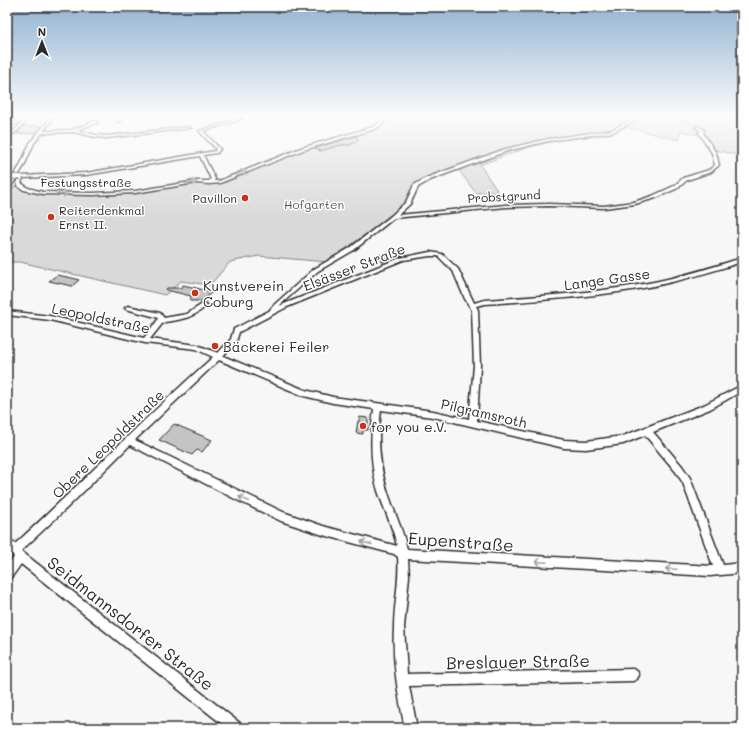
<svg xmlns="http://www.w3.org/2000/svg" width="749" height="735" font-family="Mali,sans-serif">
  <style>
    .green { fill: #d9d9d9; stroke: #828282 }
    .building { fill: #c4c4c4; stroke: #2b2b2b }
    .lines { fill: none; stroke-linecap: round; stroke-linejoin: round }
    .minor-casing { stroke: #2b2b2b; stroke-width: 3 }
    .minor { fill: #fff; fill-rule: evenodd }
    .minor-bridge-casing { stroke: #2b2b2b; stroke-width: 5.5; stroke-linecap: butt }
    .minor-bridge { stroke: #fff; stroke-width: 4 }
    .oneway { stroke: #a0a0a0 }
    .poi-dot { fill: #c8321e; stroke: #fff; stroke-width: 1.5 }
    .labels { text-anchor: middle; dominant-baseline: central; stroke-width: 3; stroke-linejoin: round; paint-order: stroke }
    .far-street-label { font-size: 12px; fill: #2b2b2b; stroke: #fff }
    .far-poi-label { font-size: 12px; fill: #2b2b2b; stroke: #fff; text-anchor: end }
    .far-park-label { font-size: 12px; fill: #565656; stroke: #fff }
    .street-label { font-size: 14px; fill: #2b2b2b; stroke: #fff }
    .poi-label { font-size: 14px; fill: #2b2b2b; stroke: #fff; text-anchor: start }
    .near-street-label { font-size: 17px; fill: #2b2b2b; stroke: #fff }
  </style>
  <rect width="100%" height="100%" fill="#f7f7f7"/>
  <filter id="ink" filterUnits="userSpaceOnUse"><feTurbulence type="fractalNoise" baseFrequency=".025" numOctaves="2"/><feDisplacementMap in="SourceGraphic" scale="8" xChannelSelector="R" yChannelSelector="G"/><feConvolveMatrix kernelMatrix="1 2 1 2 8 2 1 2 1" color-interpolation-filters="sRGB"/></filter>
  <g filter="url(#ink)">
    <!-- green -->
    <path class="green" d="M387,115H673L686,122L701,135L680,131L679,140L626,127C602,140 576,136 551,142C526,147 504,156 480,165L498,192L476,193L457,168L420,182L406,203L397,212L327,262L259,256L230,262L210,285L181,281L165,295L20,262H7V192L18,185C37,199 105,196 129,194C151,192 172,186 193,183C204,182 215,184 226,182L290,154L378,128L383,123Z
      M679,115H742V156L711,149L702,133L704,132L703,128L696,127Z"/>
    <!-- building -->
    <path class="building" d="M24,126H40L34,133L16,134Z
      M356,136L358,139L356,142L350,145H341L320,151L315,148Z
      M398,250L403,255L382,262L377,256Z
      M57,275L72,278L79,280L72,286L49,281Z
      M183,285L196,288L212,292L202,301H190L191,296L166,290L167,288H181Z
      M360,417L368,418V430H363V434L356,433L358,421H359Z
      M174,424L212,440L202,452L197,450L192,455L159,440Z"/>
    <g class="lines">
      <!-- minor casing -->
      <g class="minor-casing">
        <path id="minor" d="M32,115H36L27,121L7,140V137L23,122L7,126V124L25,119Z
          M53,115H56L43,131L71,130L96,121L97,123L76,130L96,135L107,136L189,127L191,128L107,138L96,137L74,132L42,133L34,143L24,166L9,190H7V186L20,166L30,143Z
          M121,115H124L119,122H117Z
          M229,115H232L242,119L203,131L220,149L217,153L203,155L215,179L214,181H219L301,148L373,127L380,122L384,115H387L382,124L375,129L303,150L220,183L209,184L196,183L135,193L93,195L43,194L24,190L19,187L17,183L19,177L21,176L86,173L215,151L216,149L199,131L237,119ZM200,156L211,179L209,181H196L135,191L93,193L43,192L28,188L21,183L23,178L86,175Z
          M626,115H629L632,122L613,132L548,141L507,151L430,180L418,187L410,204L398,215L506,205L549,204L604,206L634,202L652,196L674,186L683,178L709,170L715,165L712,153L699,133L700,130L696,127L698,126L704,130L703,133L716,153L719,165L711,172L687,180L678,188L656,198L635,204L604,208L549,206L506,207L394,218L354,250L318,271L279,306L400,258L430,252L442,254L458,269L474,303L485,300C542,296 598,293 654,282C684,276 713,267 742,258V262C713,271 684,280 654,286C598,297 542,300 485,304L476,306L478,310L480,366L477,421L564,440L586,441L623,436L704,405L742,385V391L710,409L653,432L682,466L690,478L723,565L742,563V573L710,576L408,559L409,576L404,627L407,674L633,669L637,671L639,675L637,679L633,681L409,686L417,728H405C398,695 392,661 394,627C394,604 400,581 398,557L394,554L323,535L281,521L239,501L130,445L70,505L21,551L241,724L243,728H227L21,564L11,578L7,579V566L14,557L7,549V537L10,539L15,544C82,483 145,417 213,357L196,349L145,343L50,320L7,315V311L50,316L144,338L157,321L158,318L156,317L126,309L125,308L126,307L128,306L160,313L164,318L187,314L204,303L206,304L207,305L206,306C193,318 183,319 165,322L162,324L150,339L197,345L218,353L231,339L234,329L269,311L274,305L314,269L350,248L391,216L406,202L414,185L426,178L505,149L548,139L612,130L629,121ZM430,256H438L453,271L465,299L472,310L474,366L469,419L433,411L333,397L305,390L223,356L236,342L239,332L287,307L403,260ZM219,360L304,396L333,403L374,409C370,436 370,464 378,491C384,509 393,527 397,546L323,526L283,512L135,440ZM381,410L433,417L564,448L586,449L623,444L645,435L676,472L683,483L713,566L407,549C403,530 394,512 388,493C379,466 377,438 381,410Z"/>
      </g>
      <!-- minor -->
      <use href="#minor" class="minor"/>
      <!-- minor-bridge casing -->
      <g class="minor-bridge-casing">
        <path id="minor-bridge" d="M7,177H21"/>
      </g>
      <!-- minor-bridge -->
      <use href="#minor-bridge" class="minor-bridge"/>
    </g>
    <!-- one-way arrows -->
    <defs><path id="oneway-shaft" d="M-6 0H5M1.5-3L5.5 0L1.5 3" fill="none" stroke-width="1.6" stroke-linecap="round" stroke-linejoin="round"/></defs>
    <g class="oneway">
      <use href="#oneway-shaft" transform="translate(241 173) rotate(-25)"/>
      <use href="#oneway-shaft" transform="translate(191 183) rotate(-8)"/>
      <use href="#oneway-shaft" transform="translate(62 194) rotate(1)"/>
      <use href="#oneway-shaft" transform="translate(244 499) rotate(-155)"/>
      <use href="#oneway-shaft" transform="translate(366 543) rotate(-165)"/>
      <use href="#oneway-shaft" transform="translate(541 562) rotate(-177)"/>
      <use href="#oneway-shaft" transform="translate(671 569) rotate(-177)"/>
    </g>
  </g>
  <!-- sky -->
  <linearGradient id="sky" x2="0" y2="1"><stop stop-color="#91b2d2"/><stop offset="0.53" stop-color="#fbfbfb"/><stop offset="1" stop-color="#fbfbfb" stop-opacity="0"/></linearGradient>
  <rect width="749" height="218" fill="url(#sky)"/>
  <!-- markers -->
  <g class="poi-dot">
    <circle cx="245" cy="198" r="4"/>
    <circle cx="51" cy="217" r="4"/>
    <circle cx="195" cy="293" r="4"/>
    <circle cx="215" cy="346" r="4"/>
    <circle cx="363" cy="426" r="4"/>
  </g>
  <g class="labels">
    <!-- far-street labels -->
    <g class="far-street-label">
      <text x="86" y="182">Festungsstraße</text>
      <text transform="translate(504 196) rotate(-3)">Probstgrund</text>
    </g>
    <!-- far-poi labels -->
    <g class="far-poi-label">
      <text x="237" y="198">Pavillon</text>
      <text x="59" y="210" text-anchor="start">Reiterdenkmal<tspan x="59" dy="14">Ernst II.</tspan></text>
    </g>
    <!-- far-park labels -->
    <g class="far-park-label">
      <text x="314" y="204">Hofgarten</text>
    </g>
    <!-- street labels -->
    <g class="street-label">
      <text transform="translate(354 267) rotate(-21)">Elsässer Straße</text>
      <text transform="translate(607 279) rotate(-8)">Lange Gasse</text>
      <text transform="translate(101 318) rotate(12)">Leopoldstraße</text>
      <text transform="translate(484 413) rotate(13)">Pilgramsroth</text>
      <text transform="translate(108 444) rotate(-44)">Obere Leopoldstraße</text>
    </g>
    <!-- poi labels -->
    <g class="poi-label">
      <text x="203" y="285">Kunstverein<tspan x="203" dy="16">Coburg</tspan></text>
      <text x="223" y="346">Bäckerei Feiler</text>
      <text x="371" y="426">for you e.V.</text>
    </g>
    <!-- near-street labels -->
    <g class="near-street-label">
      <text transform="translate(461 541) rotate(4)">Eupenstraße</text>
      <text transform="translate(131 623) rotate(38)">Seidmannsdorfer Straße</text>
      <text transform="translate(518 661) rotate(-1)">Breslauer Straße</text>
    </g>
  </g>
  <!-- margin -->
  <rect width="749" height="735" fill="none" stroke="#fff" stroke-width="24"/>
  <rect x="12" y="12" width="725" height="711" fill="none" stroke="#2b2b2b" stroke-width="1.5" filter="url(#ink)"/>
  <!-- north arrow -->
  <g transform="translate(42 42)" stroke="#ffffff" stroke-width="3" paint-order="stroke">
  <path d="M0-3L7 15L0 10L-7 15Z" fill="#2b2b2b"/>
  <text y="-6" font-size="11" font-weight="bold" text-anchor="middle" fill="#2b2b2b">N</text>
  </g>
</svg>
